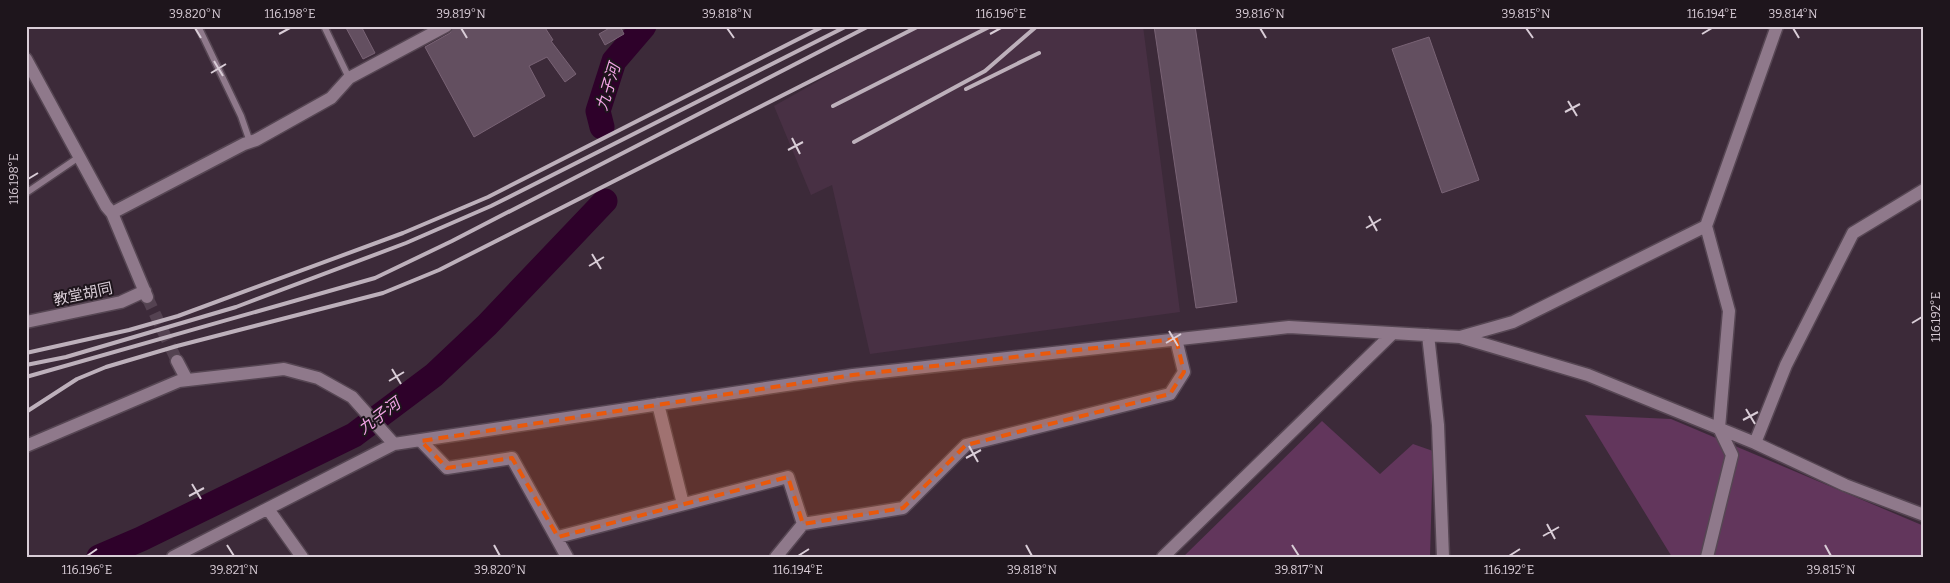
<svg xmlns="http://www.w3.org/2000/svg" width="1950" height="583" font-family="Bitter,'Noto Sans SC',serif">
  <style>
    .built { fill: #483044 }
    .green { fill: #62365c }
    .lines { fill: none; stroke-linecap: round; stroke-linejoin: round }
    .river { stroke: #2e012a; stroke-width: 25 }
    .building { fill: #634f60; stroke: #796375 }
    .street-tunnel { stroke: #544251; stroke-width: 12; stroke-dasharray: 12 6; stroke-linecap: butt }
    .lane-casing { stroke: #564653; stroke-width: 9 }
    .street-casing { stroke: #564653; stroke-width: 15 }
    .lane { stroke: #8f798b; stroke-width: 6 }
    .street { stroke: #8f798b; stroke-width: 12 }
    .rail { stroke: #bdb0bb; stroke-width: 4 }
    .marked { fill: #e8590c; fill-opacity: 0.2; stroke: #e8590c; stroke-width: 4; stroke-dasharray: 10 6; stroke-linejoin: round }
    .ticks { fill: none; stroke: #d9cdd7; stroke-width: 2 }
    .labels { text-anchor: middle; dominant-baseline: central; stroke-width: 4; stroke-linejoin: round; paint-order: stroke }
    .street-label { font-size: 15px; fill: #d9cdd7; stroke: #1e151c }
    .water-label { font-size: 16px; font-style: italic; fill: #f1a4e5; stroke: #1e151c }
    .neatline { fill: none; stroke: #d9cdd7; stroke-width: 2 }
    .ticks-label { font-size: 12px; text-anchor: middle; fill: #d9cdd7 }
  </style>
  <rect width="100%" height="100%" fill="#3c2a39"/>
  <!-- built -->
  <path class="built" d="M916,26H1143L1180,312L870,354L832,185L811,195L774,106Z"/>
  <!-- green -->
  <path class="green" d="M1585,415L1671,419L1924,526V557H1672Z
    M1322,421L1380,474L1413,444L1433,451L1430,557H1183Z"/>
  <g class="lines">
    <!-- river -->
    <path class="river" d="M602,127L598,111L614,61L644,26
      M99,557L141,539L354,435L434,375L487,325L605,201"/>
  </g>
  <!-- building -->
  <path class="building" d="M345,26H361L375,53L363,59Z
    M454,26H544L553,40L551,41L576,74L565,82L547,57L529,66L545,96L474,137L425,47L450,33Z
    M613,26H620L624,34L605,45L599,34Z
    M1154,26H1195L1237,302L1196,308Z
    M1429,37L1479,180L1442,193L1392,49Z"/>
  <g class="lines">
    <!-- street-tunnel -->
    <path class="street-tunnel" d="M147,297L177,361"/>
    <!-- lane casing -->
    <g class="lane-casing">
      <path id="lane" d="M198,26L241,116L250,142
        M324,26L349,78
        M26,193L79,157"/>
    </g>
    <!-- street casing -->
    <g class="street-casing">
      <path id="street" d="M26,59L106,206L112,213L147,297
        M112,213L244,144L256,140L331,98L349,78L446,26
        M1706,226L1729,311L1719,428L1732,455L1707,557
        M26,322L121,302L145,291
        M1428,335L1438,425L1443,557
        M1460,337L1588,375L1755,443L1845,485L1924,515
        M177,361L187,380
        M658,404L683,504
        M421,441L447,468L512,458L567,557
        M1755,443L1786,365L1853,233L1924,190
        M26,446L179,381L284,369L318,378L352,397L394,444
        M268,509L302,557
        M803,524L903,508L966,445L1170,394L1184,372L1176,339
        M558,537L788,477L803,524L776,557
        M173,557L394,444L853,375L1289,327L1460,337L1513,322L1706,226L1777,26
        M1163,557L1392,334"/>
    </g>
    <!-- lane -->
    <use href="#lane" class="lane"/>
    <!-- street -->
    <use href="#street" class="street"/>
    <!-- rail -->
    <path class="rail" d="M966,89L1039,53
      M833,106L991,26
      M854,142L985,71L1037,26
      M26,353L129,330L178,316L403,233L488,197L824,26
      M26,365L66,357L236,307L406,243L491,206L847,26
      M26,377L375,278L452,241L869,26
      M26,412L77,379L106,367L177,346L383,293L439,270L919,26"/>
  </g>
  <!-- marked area -->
  <path class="marked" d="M1176,339L1184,372L1170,394L966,445L903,508L803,524L788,477L558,537L512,458L447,468L421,441L853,375Z"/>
  <!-- ticks -->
  <path class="ticks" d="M195,28L201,38M461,28L467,38M727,28L734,38M1260,28L1266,38M1526,28L1533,38M1793,28L1799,38M279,34L290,28M990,34L1001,28M1702,34L1712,28M214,61L223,76M211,73L226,64M1568,101L1577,116M1565,112L1580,104M792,138L800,154M788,150L803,142M28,179L38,173M1369,216L1377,231M1366,228L1381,219M592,254L601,269M589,266L604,257M1912,323L1922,317M1169,331L1178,346M1166,343L1181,334M392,369L401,384M389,381L404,372M1746,409L1755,424M1743,420L1758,412M969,446L978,462M966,458L981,450M192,484L201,499M189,496L204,488M1547,524L1555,539M1543,536L1559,527M227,545L234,556M494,545L500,556M1026,545L1032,556M1292,545L1299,556M1825,545L1831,556M87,556L97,549M798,556L809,549M1509,556L1520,549"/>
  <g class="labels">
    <!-- street labels -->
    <g class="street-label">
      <text transform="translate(83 294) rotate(-12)">教堂胡同</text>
    </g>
    <!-- water labels -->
    <g class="water-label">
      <text transform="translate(608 87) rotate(-73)">九子河</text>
      <text transform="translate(379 416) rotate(-37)">九子河</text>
    </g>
  </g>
  <!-- border -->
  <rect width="1950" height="583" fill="none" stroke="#1e151c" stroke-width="55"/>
  <rect x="28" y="28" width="1894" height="528" class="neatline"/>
  <g class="ticks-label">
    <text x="195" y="18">39.820°N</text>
    <text x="290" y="18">116.198°E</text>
    <text x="461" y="18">39.819°N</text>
    <text x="727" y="18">39.818°N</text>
    <text x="1001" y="18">116.196°E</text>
    <text x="1260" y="18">39.816°N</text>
    <text x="1526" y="18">39.815°N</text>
    <text x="1712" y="18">116.194°E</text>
    <text x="1793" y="18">39.814°N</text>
    <text transform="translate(14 179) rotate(-90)" y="4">116.198°E</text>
    <text transform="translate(1936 317) rotate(-90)" y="4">116.192°E</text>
    <text x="87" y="574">116.196°E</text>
    <text x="234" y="574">39.821°N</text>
    <text x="500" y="574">39.820°N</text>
    <text x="798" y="574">116.194°E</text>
    <text x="1032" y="574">39.818°N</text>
    <text x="1299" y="574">39.817°N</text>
    <text x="1509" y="574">116.192°E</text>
    <text x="1831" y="574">39.815°N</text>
  </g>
</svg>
